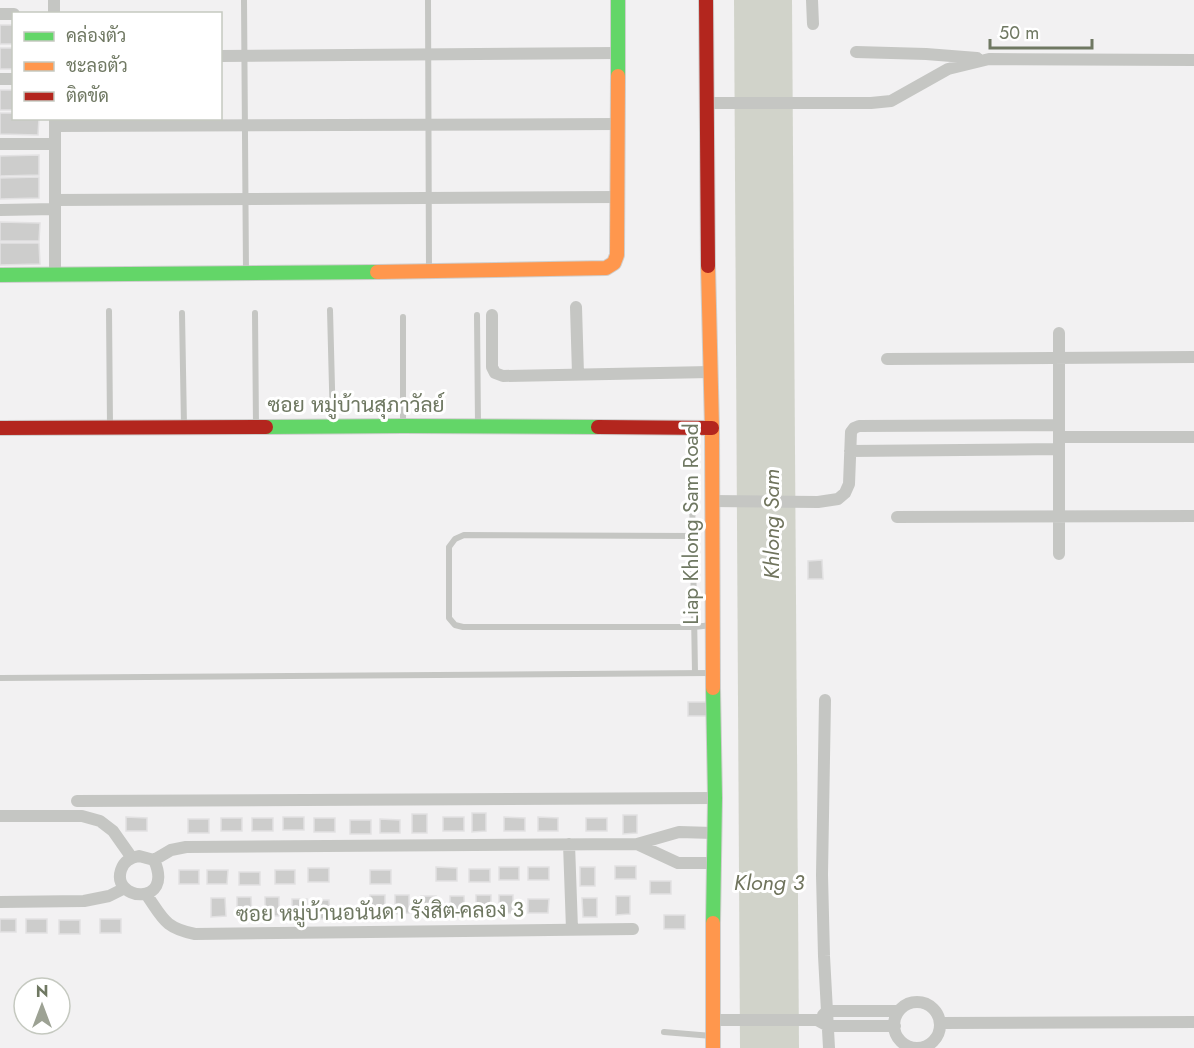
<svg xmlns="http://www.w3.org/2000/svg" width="1194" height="1048" font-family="Jost,Sarabun,sans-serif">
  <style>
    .water { fill: #d1d3ca }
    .building { fill: #cdcdcc; stroke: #e2e1e2; stroke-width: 1.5 }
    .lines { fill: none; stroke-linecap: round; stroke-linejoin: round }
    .fast-casing { stroke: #cececd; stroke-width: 16 }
    .slow-casing { stroke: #cececd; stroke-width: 16 }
    .jam-casing { stroke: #cececd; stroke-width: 16 }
    .lane { stroke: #c5c6c3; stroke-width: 6 }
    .street { stroke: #c5c6c3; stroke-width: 12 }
    .fast { stroke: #63d668; stroke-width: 14 }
    .slow { stroke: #ff974d; stroke-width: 14 }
    .jam { stroke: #b3261e; stroke-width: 14 }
    .labels { text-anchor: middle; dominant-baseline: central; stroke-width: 6; stroke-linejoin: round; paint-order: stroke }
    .street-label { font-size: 21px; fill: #6f7862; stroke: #fff }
    .water-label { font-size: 22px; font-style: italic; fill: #70745d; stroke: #fff }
  </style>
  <rect width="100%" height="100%" fill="#f2f1f2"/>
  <!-- water -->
  <path class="water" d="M734,0H792L799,1048H740Z"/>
  <!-- building -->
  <path class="building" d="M0,25H14V44H0Z
    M0,48H14V69H0Z
    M0,90H14V110H0Z
    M0,113H14V118H39L38,135L0,134Z
    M39,155V175L0,176V156Z
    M39,177V198L0,199V178Z
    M0,222L40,223L39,241H0Z
    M0,243H39L40,264L0,265Z
    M822,560L823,579H808V561Z
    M688,702H708V716H688Z
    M472,813H486V831L472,832Z
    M412,814H427V833H412Z
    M623,815H637V833L623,834Z
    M126,817L147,818V831H126Z
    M283,817H304V830H283Z
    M443,817H464V831H443Z
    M504,817L525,818V831H504Z
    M538,817L558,818V831H538Z
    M221,818H242V831H221Z
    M252,818H273V831H252Z
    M314,818H335V832H314Z
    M586,818H607V831H586Z
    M188,819H209V833H188Z
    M380,819L400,820V833H380Z
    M350,820H371V834H350Z
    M615,866H636V879H615Z
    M436,867L457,868V881H436Z
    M499,867H519V880H499Z
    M528,867H549V880H528Z
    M580,867H595V886H580Z
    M308,868H329V882H308Z
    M469,869H490V882H469Z
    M179,870H199V884H179Z
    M207,870H228L227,884H207Z
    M275,870H295V884H275Z
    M370,870H391V884H370Z
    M239,872H260V885H239Z
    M650,881H671V894H650Z
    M370,895H385V913L371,914Z
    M395,895H409V913L395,914Z
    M476,895H491V914H476Z
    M499,895H513V913L499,914Z
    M421,896H436V915H421Z
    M450,896H464L465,915H450Z
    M616,896H630V914L616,915Z
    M237,897H251L252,915L237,916Z
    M265,897H279V916H265Z
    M211,898H225L226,916L211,917Z
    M582,898H597V917H583Z
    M292,899H307V917H292Z
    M528,899H549L548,913H528Z
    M315,900H329L330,919H315Z
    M664,915H685V929H664Z
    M0,919H16V932H0Z
    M26,919H47V933H26Z
    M100,919H121V933H100Z
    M59,920H80V934H59Z"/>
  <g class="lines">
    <!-- fast casing -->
    <g class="fast-casing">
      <path id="fast" d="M618,76V0
        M0,275L377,272
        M266,427L403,426L598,427
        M713,923L715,798L713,688"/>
    </g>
    <!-- slow casing -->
    <g class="slow-casing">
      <path id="slow" d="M708,266L712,428L713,688
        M377,272L606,268L614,263L617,255L618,76
        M713,923V1048"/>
    </g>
    <!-- jam casing -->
    <g class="jam-casing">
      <path id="jam" d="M706,0L708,266
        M598,427L712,428
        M0,428L266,427"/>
    </g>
    <!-- lane -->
    <path class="lane" d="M244,0L246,273
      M428,0L429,271
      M330,310L333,426
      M109,311L110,426
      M182,313L184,426
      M255,313L256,427
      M477,315L478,425
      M403,317V424
      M692,492L695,673
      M693,536L464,535L455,539L449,547V618L455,625L463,627H694L712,625
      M0,678L710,673
      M664,1032L712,1036"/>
    <!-- street -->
    <path class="street" d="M54,0V14
      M812,0L813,24
      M0,14H14
      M856,52L926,54L977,58
      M220,56L618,53
      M0,79H14
      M707,103H871L891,101L948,69L989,59L1194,60
      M55,120V275
      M55,126L618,124
      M0,144H55
      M55,200L618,197
      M0,210L55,209
      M576,307L578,374
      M492,315V367L495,373L503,376L710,372
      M1059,333V554
      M887,359L1194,357
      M1059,437H1194
      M850,451L1058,449
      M712,501L818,502L838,499L845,493L849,484L851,432L854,428L859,426L1059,425
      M897,517L1194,516
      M825,700L822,875L824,956L829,1048
      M77,801L715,798
      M0,816H82L100,821L113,831L132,858
      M569,844L572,929
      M637,844L678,863H713
      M139,856L154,860C175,907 111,901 121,870C124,861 130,858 139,856Z
      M154,860L171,850L186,847L637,844L679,832L713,833
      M146,894C163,918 164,928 195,934L633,929
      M0,902L84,901L109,896L125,888
      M894 1025a23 23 0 1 1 46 0a23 23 0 1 1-46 0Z
      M823,1015L827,1011H899
      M713,1020H817L828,1026H895
      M940,1023L1194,1022"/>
    <!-- fast -->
    <use href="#fast" class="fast"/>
    <!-- slow -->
    <use href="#slow" class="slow"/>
    <!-- jam -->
    <use href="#jam" class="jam"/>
  </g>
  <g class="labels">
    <!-- street labels -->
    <g class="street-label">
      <text x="356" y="405">ซอย หมู่บ้านสุภาวัลย์</text>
      <text transform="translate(691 524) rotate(-90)">Liap Khlong Sam Road</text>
      <text transform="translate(380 912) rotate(-1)">ซอย หมู่บ้านอนันดา รังสิต-คลอง 3</text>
    </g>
    <!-- water labels -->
    <g class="water-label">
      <text transform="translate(771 524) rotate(-90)">Khlong Sam</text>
      <text x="769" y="882">Klong 3</text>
    </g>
  </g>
  <!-- legend -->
  <rect x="12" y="12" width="210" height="108" fill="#ffffff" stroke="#c5c9c0" stroke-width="1.5"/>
  <rect x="24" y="32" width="30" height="9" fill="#63d668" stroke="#c5c9c0" stroke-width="1.5"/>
  <text x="66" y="42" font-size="18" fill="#6f7862">คล่องตัว</text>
  <rect x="24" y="62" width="30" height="9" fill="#ff974d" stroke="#c5c9c0" stroke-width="1.5"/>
  <text x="66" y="72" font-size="18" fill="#6f7862">ชะลอตัว</text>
  <rect x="24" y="92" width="30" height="9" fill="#b3261e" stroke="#c5c9c0" stroke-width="1.5"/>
  <text x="66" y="102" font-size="18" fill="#6f7862">ติดขัด</text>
  <!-- north arrow -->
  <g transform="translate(42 1006)"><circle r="28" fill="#ffffff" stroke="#c5c9c0" stroke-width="1.5"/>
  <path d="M0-4.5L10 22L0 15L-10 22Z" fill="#9da294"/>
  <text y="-9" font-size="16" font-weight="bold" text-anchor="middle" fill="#6f7862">N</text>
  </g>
  <!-- scale -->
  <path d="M990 39v9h102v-9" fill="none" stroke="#6f7862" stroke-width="3"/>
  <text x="999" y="39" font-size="18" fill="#6f7862" stroke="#ffffff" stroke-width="4.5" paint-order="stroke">50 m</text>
</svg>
